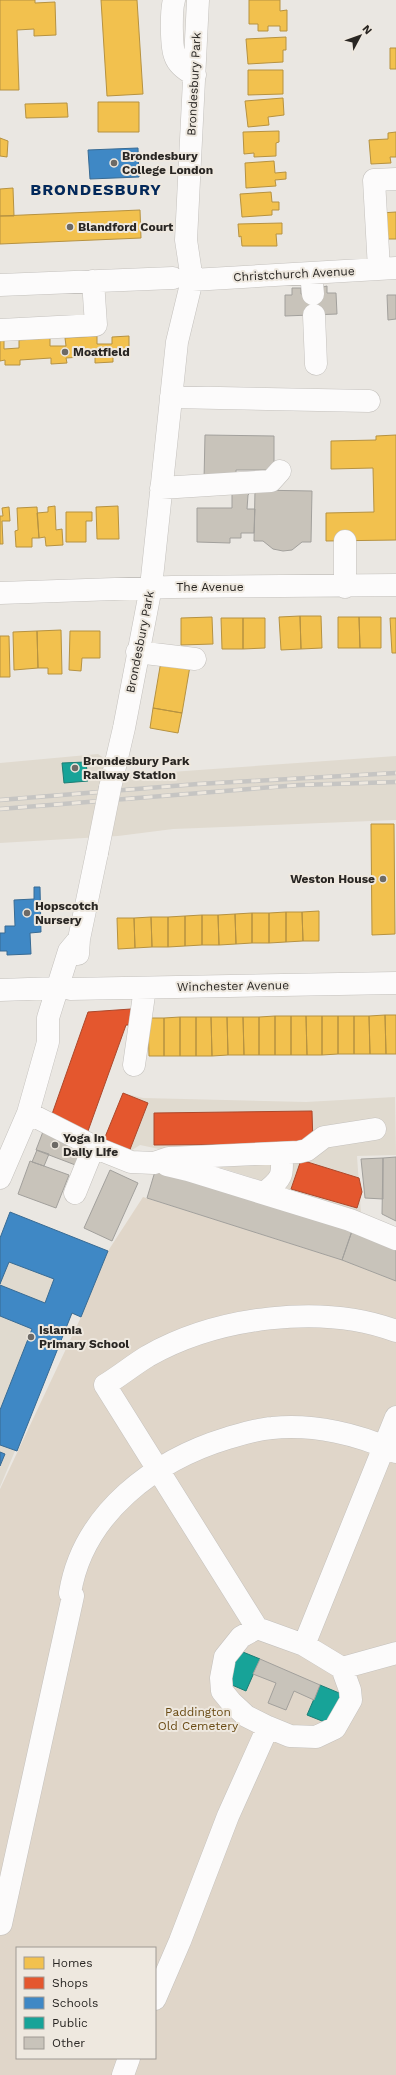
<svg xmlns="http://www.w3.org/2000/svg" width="396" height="2075" font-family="'Work Sans',sans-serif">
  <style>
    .built { fill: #e0dacf }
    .green { fill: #e0d6c9; fill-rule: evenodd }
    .homes { fill: #f2c14e; stroke: #b69241 }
    .shops { fill: #e4572e; stroke: #ac482b }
    .schools { fill: #3f88c5; stroke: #386b94 }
    .public { fill: #17a398; stroke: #1c7e75 }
    .building { fill: #c8c3ba; stroke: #a2a09c }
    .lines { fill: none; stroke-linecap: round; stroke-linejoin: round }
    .minor-casing { stroke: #c4c1bd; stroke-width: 23 }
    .minor { stroke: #fcfbfb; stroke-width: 22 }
    .rail-casing { stroke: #c6c5c3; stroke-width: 4.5 }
    .rail { stroke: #eee8df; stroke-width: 3; stroke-dasharray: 9; stroke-linecap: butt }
    .minor-bridge-casing { stroke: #c4c1bd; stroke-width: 23; stroke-linecap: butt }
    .minor-bridge { stroke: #fcfbfb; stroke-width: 22 }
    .poi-dot { fill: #6d6a66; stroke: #eee8df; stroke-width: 1.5 }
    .labels { text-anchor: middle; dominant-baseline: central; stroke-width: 4; stroke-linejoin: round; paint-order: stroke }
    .street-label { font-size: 12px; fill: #292623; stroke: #eee8df }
    .poi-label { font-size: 12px; font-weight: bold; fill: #292623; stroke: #eee8df; text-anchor: start }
    .park-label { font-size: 12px; fill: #694a13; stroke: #eee8df }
    .district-label { font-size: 16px; font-weight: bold; letter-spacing: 1px; fill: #02285a; stroke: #eee8df }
  </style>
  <rect width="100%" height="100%" fill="#eae7e2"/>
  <!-- built -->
  <path class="built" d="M98,754L128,775L396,756V820L173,829L118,836L0,843V763Z
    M123,1093L143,1098L306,1102L395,1097L396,1155L357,1156L361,1213L169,1151L140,1145L129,1152L103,1142Z
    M10,1212L108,1251L81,1317L72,1314L0,1487V1238Z"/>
  <!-- green -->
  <path class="green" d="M143,1197L342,1260L396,1281V2075H0V1489L81,1317L108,1251ZM17,1948H155V2058H17Z"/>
  <!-- homes -->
  <path class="homes" d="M0,0H35V3L55,2L56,35L34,36V29L17,30L19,90H0Z
    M101,0H137L143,94L107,96Z
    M249,0H280V11L287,10V31H280V26H268V31H258V24H249Z
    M286,37V50H283V62L248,64L246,39Z
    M390,48H396V69H390Z
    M248,70H283V94L248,95Z
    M283,98L284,115L268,117L269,125L248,127L245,101Z
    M98,102H139V132H98Z
    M67,103L68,117L26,118L25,104Z
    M279,131V142L276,143V156L254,157V153L244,154L243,132Z
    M396,132V157H390L391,163L371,164L369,140L388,139V133Z
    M0,138L8,141L7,157L0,156Z
    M274,161L275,173L286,172V179L275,180L276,186L246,188L245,163Z
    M13,188L14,216H0V189Z
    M271,192L272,202H279V210H272V215L242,217L240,194Z
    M140,210L141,238L0,244V216Z
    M396,212V239H382L381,213Z
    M282,223V234H276L277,246H242L241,236L239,237L238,224Z
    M97,336V344H112V337L129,336V355L113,356V362L95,363V356L66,358L67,363L51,364V358L20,360V365H5V360L0,361V340H4V349L19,348V340L50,338V346H66L65,338Z
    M396,435V540L326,541V513L374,512L373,468L331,469V441L376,440V436Z
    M55,506L56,530L62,529L63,545L46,546L45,537L39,538L37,513L48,512V507Z
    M118,506L119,539H97L96,507Z
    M9,507L10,521H2L3,544H0V516H3L2,508Z
    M37,507L39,538H32V547H16L15,531L18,530L17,508Z
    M66,512H92V521H86V542H66Z
    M300,616H321L322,648L301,649Z
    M300,616L301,649L281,650L279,617Z
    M212,617L213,644L181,645V618Z
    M338,617H359L360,648H338Z
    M359,617H381V648H360Z
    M221,618H243V649H222Z
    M243,618H265V648L243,649Z
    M390,618H396V653H392Z
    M61,630L62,674H48V668H38L37,631Z
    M37,631L38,668L14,670L13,632Z
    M70,631H100V658H82L81,671L69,670Z
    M0,636H9L10,677H0Z
    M161,661L190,666L182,713L153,708Z
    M153,708L182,713L178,733L150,728Z
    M371,824H394L395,934L372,935Z
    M319,911V941H303L302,912Z
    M286,912H302L303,941L286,942Z
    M286,912V942L269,943V913Z
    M252,913H269V943H252Z
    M252,913V943L236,944L235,914Z
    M235,914L236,944L219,945L218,915Z
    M202,915V945L185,946V916Z
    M202,915H218L219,945H202Z
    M185,916V946L168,947V917Z
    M151,917L152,947L135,948L134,918Z
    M151,917H168V947H152Z
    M117,918H134L135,948L118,949Z
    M385,1015H396V1054H386Z
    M385,1015L386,1054H370L369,1016Z
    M275,1016H291V1055H275Z
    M275,1016V1055H259V1017Z
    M291,1016H306L307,1055H291Z
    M306,1016H322V1055H307Z
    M322,1016H338V1054L322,1055Z
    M338,1016H354V1054H338Z
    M354,1016H369L370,1054H354Z
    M180,1017V1056H164V1018Z
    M180,1017H196V1056H180Z
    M196,1017H211L212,1056H196Z
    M211,1017H227L228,1055L212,1056Z
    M227,1017H243L244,1055H228Z
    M243,1017H259V1055H244Z
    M148,1018H164V1056H149Z"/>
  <!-- shops -->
  <path class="shops" d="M131,1009L133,1025H126L88,1131L51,1117L88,1012Z
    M123,1093L148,1103L129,1152L103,1142Z
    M312,1111L313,1144L154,1145V1113Z
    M301,1160L359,1178L362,1192L357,1208L291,1189Z"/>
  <!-- schools -->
  <path class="schools" d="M138,148L139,177L90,179L88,150Z
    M34,887H40L41,932L30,933L31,954L7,955V951H0V933H5V926H15L14,900L34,899Z
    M10,1212L108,1251L81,1317L72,1313L17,1451L0,1445V1410L32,1329L0,1316V1285L45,1303L54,1279L9,1262L0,1284V1238Z
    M0,1452L5,1454L0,1466Z"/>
  <!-- public -->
  <path class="public" d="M86,762L88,781L64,783L62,763Z
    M238,1650L260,1659L246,1691L225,1682Z
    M320,1685L344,1695L332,1725L307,1715Z"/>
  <!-- building -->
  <path class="building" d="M327,286V293H336L337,314L285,316V295H292V288H301V294H317L323,287Z
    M387,295H396V319L388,320Z
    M205,435L274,436V470H236V480H204Z
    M232,484L250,493L248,495L247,509H255L254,533H241V538H230V543L197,542V508H232Z
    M255,490L312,491L311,542H302L292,550L283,551L273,549L263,541H254Z
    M44,1129L74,1140L70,1149L83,1154L78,1166L36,1150Z
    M37,1150L49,1154L44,1166L32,1162Z
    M396,1157V1221L382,1214L383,1158Z
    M383,1158V1199L365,1198L361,1159Z
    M30,1161L69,1175L56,1208L18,1194Z
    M156,1168L352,1231L342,1260L147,1198Z
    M110,1170L138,1183L112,1241L84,1228Z
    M352,1231L396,1249V1281L342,1260Z
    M260,1659L320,1685L314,1700L294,1691L286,1710L268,1703L276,1683L253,1674Z"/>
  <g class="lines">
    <!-- minor casing -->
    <g class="minor-casing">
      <path id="minor" d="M174,0C171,10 171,47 175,56C178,65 187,71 195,75
        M379,269L374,180L396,179
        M311,273L313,294
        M192,280L396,268
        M0,285L173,278
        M314,315L316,364
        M0,330L96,325L93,281
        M171,397L369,401
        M161,488L271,481L280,471
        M345,541V587
        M0,593L172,587L396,585
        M137,652L195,659
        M110,788L124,728L151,587L177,342L192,280L186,240L198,0
        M78,954L79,939L97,853
        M70,989L396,983
        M0,990L57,988
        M134,1065L145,988
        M28,1113L101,1150L131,1162L154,1163L169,1158L299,1152L307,1150L324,1137L375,1129
        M167,1165L188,1170L350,1220L396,1239
        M0,1178L28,1113L48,1042V1018L69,951L79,939
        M75,1193L94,1146
        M264,1193C282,1179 284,1175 281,1153
        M396,1331C322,1303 217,1317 148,1356C133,1365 120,1376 105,1385L257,1628L304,1645L342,1668L396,1653
        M257,1628L241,1637L225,1657L221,1678L222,1691L231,1702L246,1716L268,1727L290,1736L316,1737L335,1728L351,1700L350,1690L342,1668
        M304,1645L396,1417
        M1,1924L73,1596L70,1593C83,1513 155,1460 228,1438C242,1434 258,1429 272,1428C314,1424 359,1434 396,1452
        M155,1999L180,1941L228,1816L268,1727
        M123,2075L129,2058"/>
    </g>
    <!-- minor -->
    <use href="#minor" class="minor"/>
    <!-- rail casing -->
    <g class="rail-casing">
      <path id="rail" d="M0,800L198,784L396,773
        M0,809L299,785L396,782"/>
    </g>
    <!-- rail -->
    <use href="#rail" class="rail"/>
    <!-- minor-bridge casing -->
    <g class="minor-bridge-casing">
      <path id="minor-bridge" d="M97,853L110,788"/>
    </g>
    <!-- minor-bridge -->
    <use href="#minor-bridge" class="minor-bridge"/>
  </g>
  <!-- markers -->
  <g class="poi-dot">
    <circle cx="114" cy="163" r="4"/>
    <circle cx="70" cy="227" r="4"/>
    <circle cx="65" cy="352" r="4"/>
    <circle cx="75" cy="768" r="4"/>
    <circle cx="383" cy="879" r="4"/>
    <circle cx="27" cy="913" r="4"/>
    <circle cx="55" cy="1145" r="4"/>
    <circle cx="31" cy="1337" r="4"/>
  </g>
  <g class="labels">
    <!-- street labels -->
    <g class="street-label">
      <text transform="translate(194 84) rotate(-87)">Brondesbury Park</text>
      <text transform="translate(294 274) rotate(-3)">Christchurch Avenue</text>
      <text x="210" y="587">The Avenue</text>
      <text transform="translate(140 642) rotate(-79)">Brondesbury Park</text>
      <text transform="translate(233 986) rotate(-1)">Winchester Avenue</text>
    </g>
    <!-- poi labels -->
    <g class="poi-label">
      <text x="122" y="156">Brondesbury<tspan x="122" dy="14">College London</tspan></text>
      <text x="78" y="227">Blandford Court</text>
      <text x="73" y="352">Moatfield</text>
      <text x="83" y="761">Brondesbury Park<tspan x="83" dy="14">Railway Station</tspan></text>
      <text x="375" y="879" text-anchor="end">Weston House</text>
      <text x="35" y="906">Hopscotch<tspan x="35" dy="14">Nursery</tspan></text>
      <text x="63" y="1138">Yoga In<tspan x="63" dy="14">Daily Life</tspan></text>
      <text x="39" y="1330">Islamia<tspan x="39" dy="14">Primary School</tspan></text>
    </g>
    <!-- park labels -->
    <g class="park-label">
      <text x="198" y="1712">Paddington<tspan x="198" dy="14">Old Cemetery</tspan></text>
    </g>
    <!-- district labels -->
    <g class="district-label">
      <text x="96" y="189">BRONDESBURY</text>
    </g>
  </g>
  <!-- legend -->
  <rect x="16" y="1947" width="140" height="112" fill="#eee8df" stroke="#9f9a94"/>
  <rect x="24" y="1957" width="20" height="12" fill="#f2c14e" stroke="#9f9a94"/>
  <text x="52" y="1967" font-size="12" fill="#292623">Homes</text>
  <rect x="24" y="1977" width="20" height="12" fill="#e4572e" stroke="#9f9a94"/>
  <text x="52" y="1987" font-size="12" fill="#292623">Shops</text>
  <rect x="24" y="1997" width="20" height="12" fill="#3f88c5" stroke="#9f9a94"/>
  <text x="52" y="2007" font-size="12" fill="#292623">Schools</text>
  <rect x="24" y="2017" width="20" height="12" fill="#17a398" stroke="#9f9a94"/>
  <text x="52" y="2027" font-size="12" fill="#292623">Public</text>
  <rect x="24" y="2037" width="20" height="12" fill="#c8c3ba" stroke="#9f9a94"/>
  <text x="52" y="2047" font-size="12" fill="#292623">Other</text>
  <!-- north arrow -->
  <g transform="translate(360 36) rotate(49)" stroke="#eee8df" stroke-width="3" paint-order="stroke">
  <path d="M0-3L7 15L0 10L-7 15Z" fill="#292623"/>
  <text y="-6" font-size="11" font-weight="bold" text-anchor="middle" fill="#292623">N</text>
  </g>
</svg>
